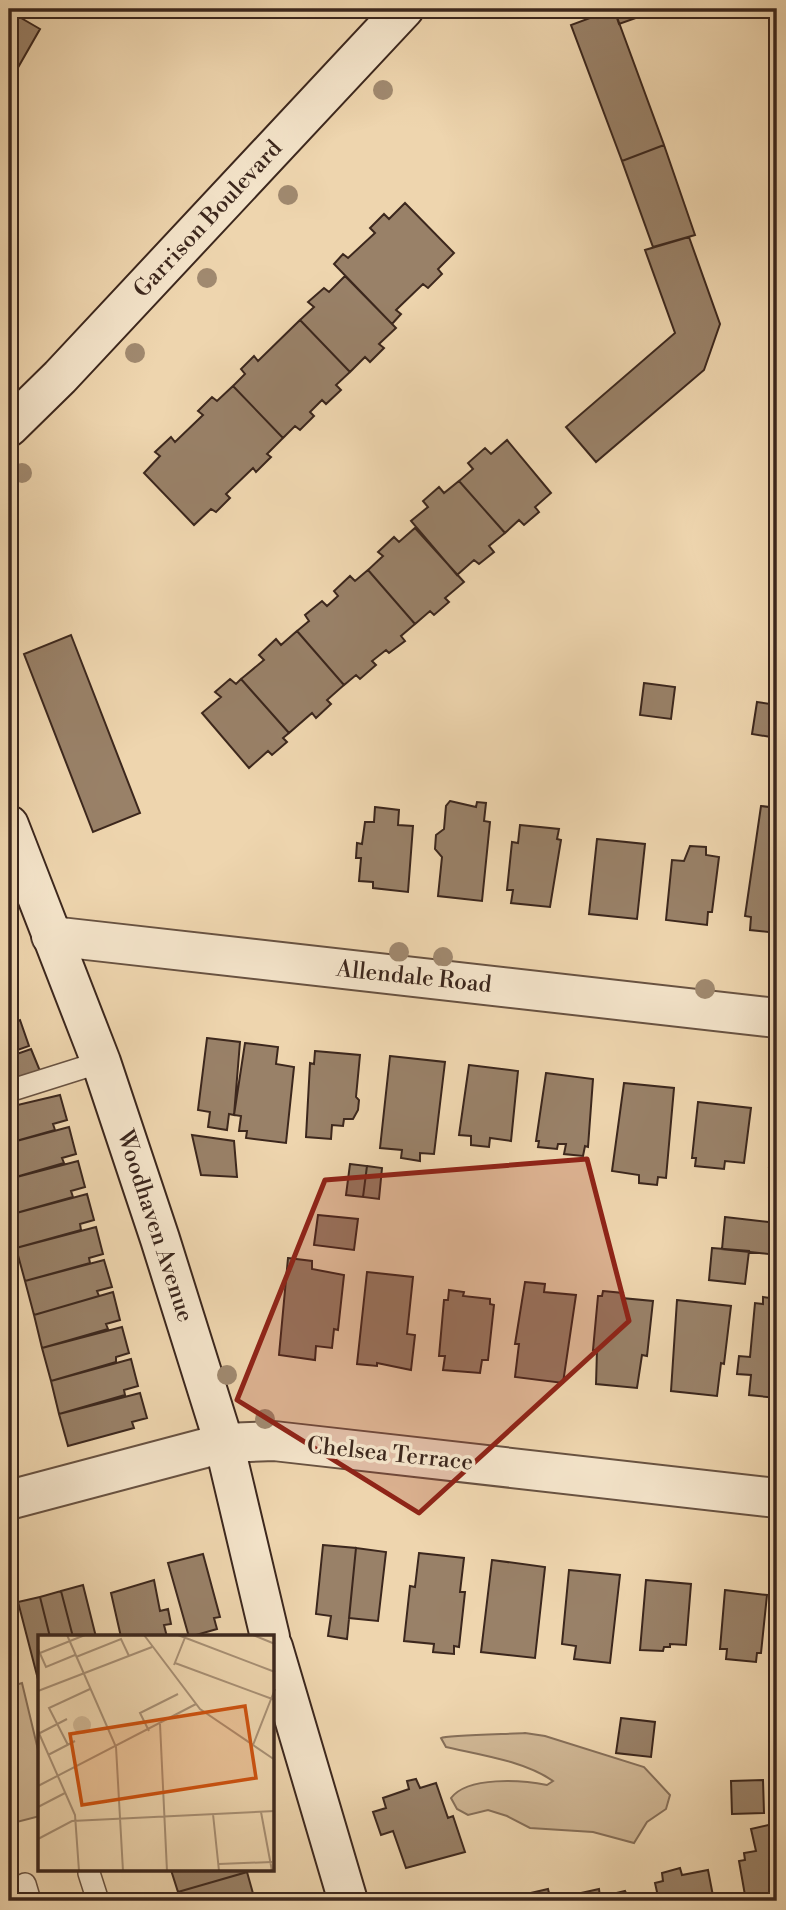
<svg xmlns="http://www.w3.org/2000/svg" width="786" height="1910" font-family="'Libre Bodoni',serif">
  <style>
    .green { fill: #d0b795; stroke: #866f59; stroke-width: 2 }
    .building { fill: #998168; stroke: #3c271d; stroke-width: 2 }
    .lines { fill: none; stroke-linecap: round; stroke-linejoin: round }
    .lane-casing { stroke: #685241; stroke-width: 24 }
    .street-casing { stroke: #685241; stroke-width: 42 }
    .secondary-casing { stroke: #3c271d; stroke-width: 42 }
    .lane { stroke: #f4e4ca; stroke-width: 21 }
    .street { stroke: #f4e4ca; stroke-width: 38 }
    .secondary { stroke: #f4e4ca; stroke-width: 38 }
    .tree { fill: #a0896f }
    .marked { fill: #8f2418; fill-opacity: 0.2; stroke: #8f2418; stroke-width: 5; stroke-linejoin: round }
    .labels { text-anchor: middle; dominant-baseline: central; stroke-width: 7; stroke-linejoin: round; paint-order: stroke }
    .street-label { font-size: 23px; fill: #3c271d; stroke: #f4e4ca }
    .inset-road { fill: none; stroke: #a78f74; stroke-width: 2 }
    .view { fill: #ce520f; fill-opacity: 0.15; stroke: #ce520f; stroke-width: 3.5 }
    .inset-edge { fill: none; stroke: #3c271d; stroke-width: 3.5 }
  </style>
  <rect width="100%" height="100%" fill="#eed5ae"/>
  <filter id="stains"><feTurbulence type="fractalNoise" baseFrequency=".00286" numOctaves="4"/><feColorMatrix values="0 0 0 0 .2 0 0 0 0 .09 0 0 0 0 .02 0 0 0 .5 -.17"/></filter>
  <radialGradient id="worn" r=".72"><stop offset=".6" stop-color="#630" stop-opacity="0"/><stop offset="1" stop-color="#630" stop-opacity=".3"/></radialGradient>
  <!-- green -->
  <path class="green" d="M22,1683L40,1758V1816L9,1824V1687Z
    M525,1733L545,1736L644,1767L670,1795L666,1809L647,1822L634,1843L593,1832L530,1828L507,1816L488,1810L468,1815L457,1809L451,1798C468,1776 522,1780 547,1785L553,1781C524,1761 481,1755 446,1747L441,1738C446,1735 512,1734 525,1733Z"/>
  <!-- building -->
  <path class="building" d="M614,9L664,145L622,161L571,25Z
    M614,9H661L619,24Z
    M9,11L40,29L12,78L9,76Z
    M664,145L695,235L653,247L622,161Z
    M405,203L454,253L438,269L442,274L428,288L423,284L396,310L401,314L392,324L334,264L343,254L348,258L375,233L370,228L384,214L389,219Z
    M689,237L720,324L704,370L596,462L566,427L675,333L645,250Z
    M345,276L396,328L379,344L384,348L370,362L365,357L350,372L300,320L314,307L308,302L324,288L329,292Z
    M300,320L350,372L336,385L341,390L326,404L322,400L310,412L314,416L300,430L295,426L283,438L233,386L245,374L241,369L254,356L258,361Z
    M233,386L283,438L267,454L271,457L256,472L253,468L226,494L230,498L216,512L211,509L194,525L144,473L160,456L155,452L171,437L175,442L203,415L198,411L212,397L217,401Z
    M507,440L551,493L535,507L539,512L524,525L519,520L505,533L459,481L473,469L468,463L485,448L491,454Z
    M459,481L505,533L489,546L494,552L479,564L474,560L457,575L411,521L428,507L423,501L439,487L444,493Z
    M415,528L464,582L445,598L449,602L434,615L430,611L415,624L368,570L383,556L378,552L394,537L399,542Z
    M368,570L415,624L401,636L405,641L389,653L386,650L372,661L376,665L360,679L356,675L344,685L297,631L309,621L305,615L322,601L327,606L338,596L334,591L350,576L355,581Z
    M297,631L344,685L327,700L331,704L316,718L312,713L289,733L241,679L264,660L259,655L276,639L281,645Z
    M71,635L140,813L93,832L24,654Z
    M230,679L236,684L241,679L289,733L283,738L287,742L272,755L268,751L249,768L202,713L221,697L215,692Z
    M644,683L675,687L671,719L640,715Z
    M757,702L777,705V738L752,734Z
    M450,801L476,807L477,802L486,803L484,821L490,822L482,901L438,896L442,857L435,849L436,835L444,829L446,806Z
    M761,806L777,808V933L750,930L751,917L745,916Z
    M375,807L399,810L398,825L413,826L408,892L373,888V882L359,881L361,858H356L357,843L362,844L365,822H374Z
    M520,825L559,829L557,839L561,840L550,907L511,903L513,890H507L512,842L518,843Z
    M597,839L645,844L637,919L589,914Z
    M690,846L706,847V855L719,857L712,912H708L707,925L666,920L672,860L684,861Z
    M20,1020L29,1046L9,1053V1025Z
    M207,1038L240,1042L234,1115L229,1114L227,1130L208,1127L210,1112L198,1110Z
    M245,1043L278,1047L276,1064L294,1067L286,1143L246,1138L247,1131H239L241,1116L234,1115Z
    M31,1049L40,1071L9,1084V1053L16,1051L17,1054Z
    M315,1051L360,1055L356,1097L359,1100L358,1110L353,1119H344L343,1126L332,1125L331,1139L306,1137L310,1063L314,1064Z
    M390,1056L445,1062L434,1154L420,1153V1161L401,1158L402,1150L380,1148Z
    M469,1065L518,1071L511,1141L490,1138L489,1147L471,1145V1136L459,1135Z
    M546,1073L593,1079L588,1147L585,1146L583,1156L564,1154L566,1144H558L557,1149L538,1147L539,1141H536Z
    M624,1083L674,1088L666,1178L658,1177L657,1185L639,1183V1175L612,1171Z
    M60,1095L67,1120L53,1124L55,1130L9,1143V1107Z
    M698,1102L751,1108L744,1163L725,1161L724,1169L695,1166L696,1158H692Z
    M776,1110H777V1175H773L775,1168L769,1167Z
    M69,1127L76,1154L62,1158L64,1163L9,1179V1143Z
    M192,1135L234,1141L237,1177L201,1175Z
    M78,1161L85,1187L71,1191L73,1197L9,1215V1179Z
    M350,1164L367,1166L363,1197L346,1195Z
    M367,1166L382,1168L379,1199L363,1197Z
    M87,1194L94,1220L80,1224L81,1230L16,1248L9,1215Z
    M318,1215L358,1219L354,1250L314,1245Z
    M725,1217L777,1223V1255L722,1249Z
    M96,1227L103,1254L89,1258L90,1263L25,1281L16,1248Z
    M712,1248L749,1251L745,1284L709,1280Z
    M288,1258L312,1261V1269L344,1275L338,1330L334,1329L332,1348L316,1346L315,1360L279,1355Z
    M104,1260L112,1287L97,1291L99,1296L34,1315L25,1281Z
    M367,1272L413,1277L407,1334L415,1335L411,1370L377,1363V1366L357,1364Z
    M525,1282L545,1284L544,1292L576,1295L563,1383L515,1377L519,1344H515Z
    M449,1290L464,1292L463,1296L490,1299V1304L494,1305L488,1360H482L480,1373L443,1370L445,1356H439L444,1300H448Z
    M603,1291L623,1293L622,1298L653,1301L647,1356L642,1355L637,1388L596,1384L597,1350H593L598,1296H602Z
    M113,1292L120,1320L106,1324L108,1329L42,1348L34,1315Z
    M763,1297L777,1299V1398L749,1395L751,1375L737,1374L739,1356L750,1357L755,1303L763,1304Z
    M677,1300L731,1306L724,1364L721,1363L717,1396L671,1391Z
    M122,1327L129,1353L116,1357V1362L51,1381L42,1348Z
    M131,1359L138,1386L124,1390L125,1395L59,1414L51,1381Z
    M140,1393L147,1418L132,1422L134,1428L68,1446L59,1414Z
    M9,1418L14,1437L9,1439Z
    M323,1545L356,1548L347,1639L328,1636L331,1616L316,1614Z
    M356,1548L386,1552L378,1621L349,1618Z
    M419,1553L464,1558L460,1592H465L459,1647L454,1646V1654L433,1652L434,1644L404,1641L410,1586L415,1587Z
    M203,1554L220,1617L214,1618L217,1629L189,1637L168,1563Z
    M492,1560L545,1567L535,1658L481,1652Z
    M569,1570L620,1575L610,1663L574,1659L576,1646L562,1644Z
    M154,1580L160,1611L168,1609L171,1624L164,1625L167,1637H121L111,1593Z
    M646,1580L691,1584L686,1645L670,1644V1647H664L663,1651L640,1650Z
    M83,1585L96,1637H73L61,1591Z
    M725,1590L767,1595L761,1653H757L756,1662L726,1659L727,1649H720Z
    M61,1591L73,1637H50L40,1597Z
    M40,1597L50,1637H40V1687L18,1602Z
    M9,1607L17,1643L9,1645Z
    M621,1718L655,1722L651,1757L616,1753Z
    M774,1732L777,1733V1766L771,1765Z
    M416,1779L420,1788L436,1783L448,1818L453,1816L465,1852L406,1868L393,1831L381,1835L373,1812L386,1808L383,1798L409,1789L407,1781Z
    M763,1780L764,1813L732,1814L731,1781Z
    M777,1823V1901H746L739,1861L745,1860L744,1853L756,1851L751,1829Z
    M680,1868L682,1875L708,1870L714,1901H659L655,1883L663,1881L662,1873Z
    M171,1870H246L247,1872L178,1892Z
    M247,1872L254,1897L238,1901H181L178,1892Z
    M548,1889L551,1901H524L522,1895Z
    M599,1889L600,1897L625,1891L630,1901H580H584L581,1893Z"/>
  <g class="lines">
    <!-- lane casing -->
    <g class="lane-casing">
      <path id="lane" d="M9,1091L101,1062
        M89,1873L98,1901
        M25,1884L30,1901"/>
    </g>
    <!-- street casing -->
    <g class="street-casing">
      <path id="street" d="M51,936L777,1018
        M9,1500L224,1443L274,1441L777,1498"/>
    </g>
    <!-- secondary casing -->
    <g class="secondary-casing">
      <path id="secondary" d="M9,427L60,377L404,9
        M9,825L101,1062L160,1239L224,1443L270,1637
        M273,1647L348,1901"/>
    </g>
    <!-- lane -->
    <use href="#lane" class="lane"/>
    <!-- street -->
    <use href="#street" class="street"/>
    <!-- secondary -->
    <use href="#secondary" class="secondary"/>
  </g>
  <!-- trees -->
  <g class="tree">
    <circle cx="383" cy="90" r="10"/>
    <circle cx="288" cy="195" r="10"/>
    <circle cx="207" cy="278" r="10"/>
    <circle cx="135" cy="353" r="10"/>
    <circle cx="22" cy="473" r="10"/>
    <circle cx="399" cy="952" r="10"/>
    <circle cx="443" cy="957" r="10"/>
    <circle cx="705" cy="989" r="10"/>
    <circle cx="227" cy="1375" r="10"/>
    <circle cx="265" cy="1419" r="10"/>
  </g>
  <!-- marked area -->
  <path class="marked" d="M587,1159L629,1321L419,1513L237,1400L325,1180Z"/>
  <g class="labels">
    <!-- street labels -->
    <g class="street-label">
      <text transform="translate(208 219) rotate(-47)">Garrison Boulevard</text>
      <text transform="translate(414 977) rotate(6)">Allendale Road</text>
      <text transform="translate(155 1226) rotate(72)">Woodhaven Avenue</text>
      <text transform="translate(390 1454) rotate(6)">Chelsea Terrace</text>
    </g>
  </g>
  <!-- overview -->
  <g transform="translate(38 1635)">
    <rect width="236" height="236" fill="#eed5ae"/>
    <path d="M35 90a9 9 0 1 1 18 0a9 9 0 1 1-18 0Z" fill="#d0b795"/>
    <path class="inset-road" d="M29,0L78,112L85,236M106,0L162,74L237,125M140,0L237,37M215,0L237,9M0,14L8,32L37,20M2,18L47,0M38,22L83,4L91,21M137,28L237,65M136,30L148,0M0,56L114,12M122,89L129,236M0,96L37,180L41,236M111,96L102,78L140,59M0,99L29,84M30,110L11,73L52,54M215,110L237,54M10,120L37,106M0,151L158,69M0,172L27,158M223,177L234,236M175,179L181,236M0,204L34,186L237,176M181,229L234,227"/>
    <path class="view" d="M207,71L218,143L44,170L32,99Z"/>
    <rect width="236" height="236" class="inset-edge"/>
  </g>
  <!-- margin -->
  <rect width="786" height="1910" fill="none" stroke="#eed5ae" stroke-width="35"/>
  <rect x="10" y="10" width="765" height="1889" fill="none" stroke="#3c271d" stroke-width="3.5"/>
  <rect x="18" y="18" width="751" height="1875" fill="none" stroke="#3c271d" stroke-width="2"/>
  <rect width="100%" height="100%" filter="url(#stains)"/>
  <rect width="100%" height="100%" fill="url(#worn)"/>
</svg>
